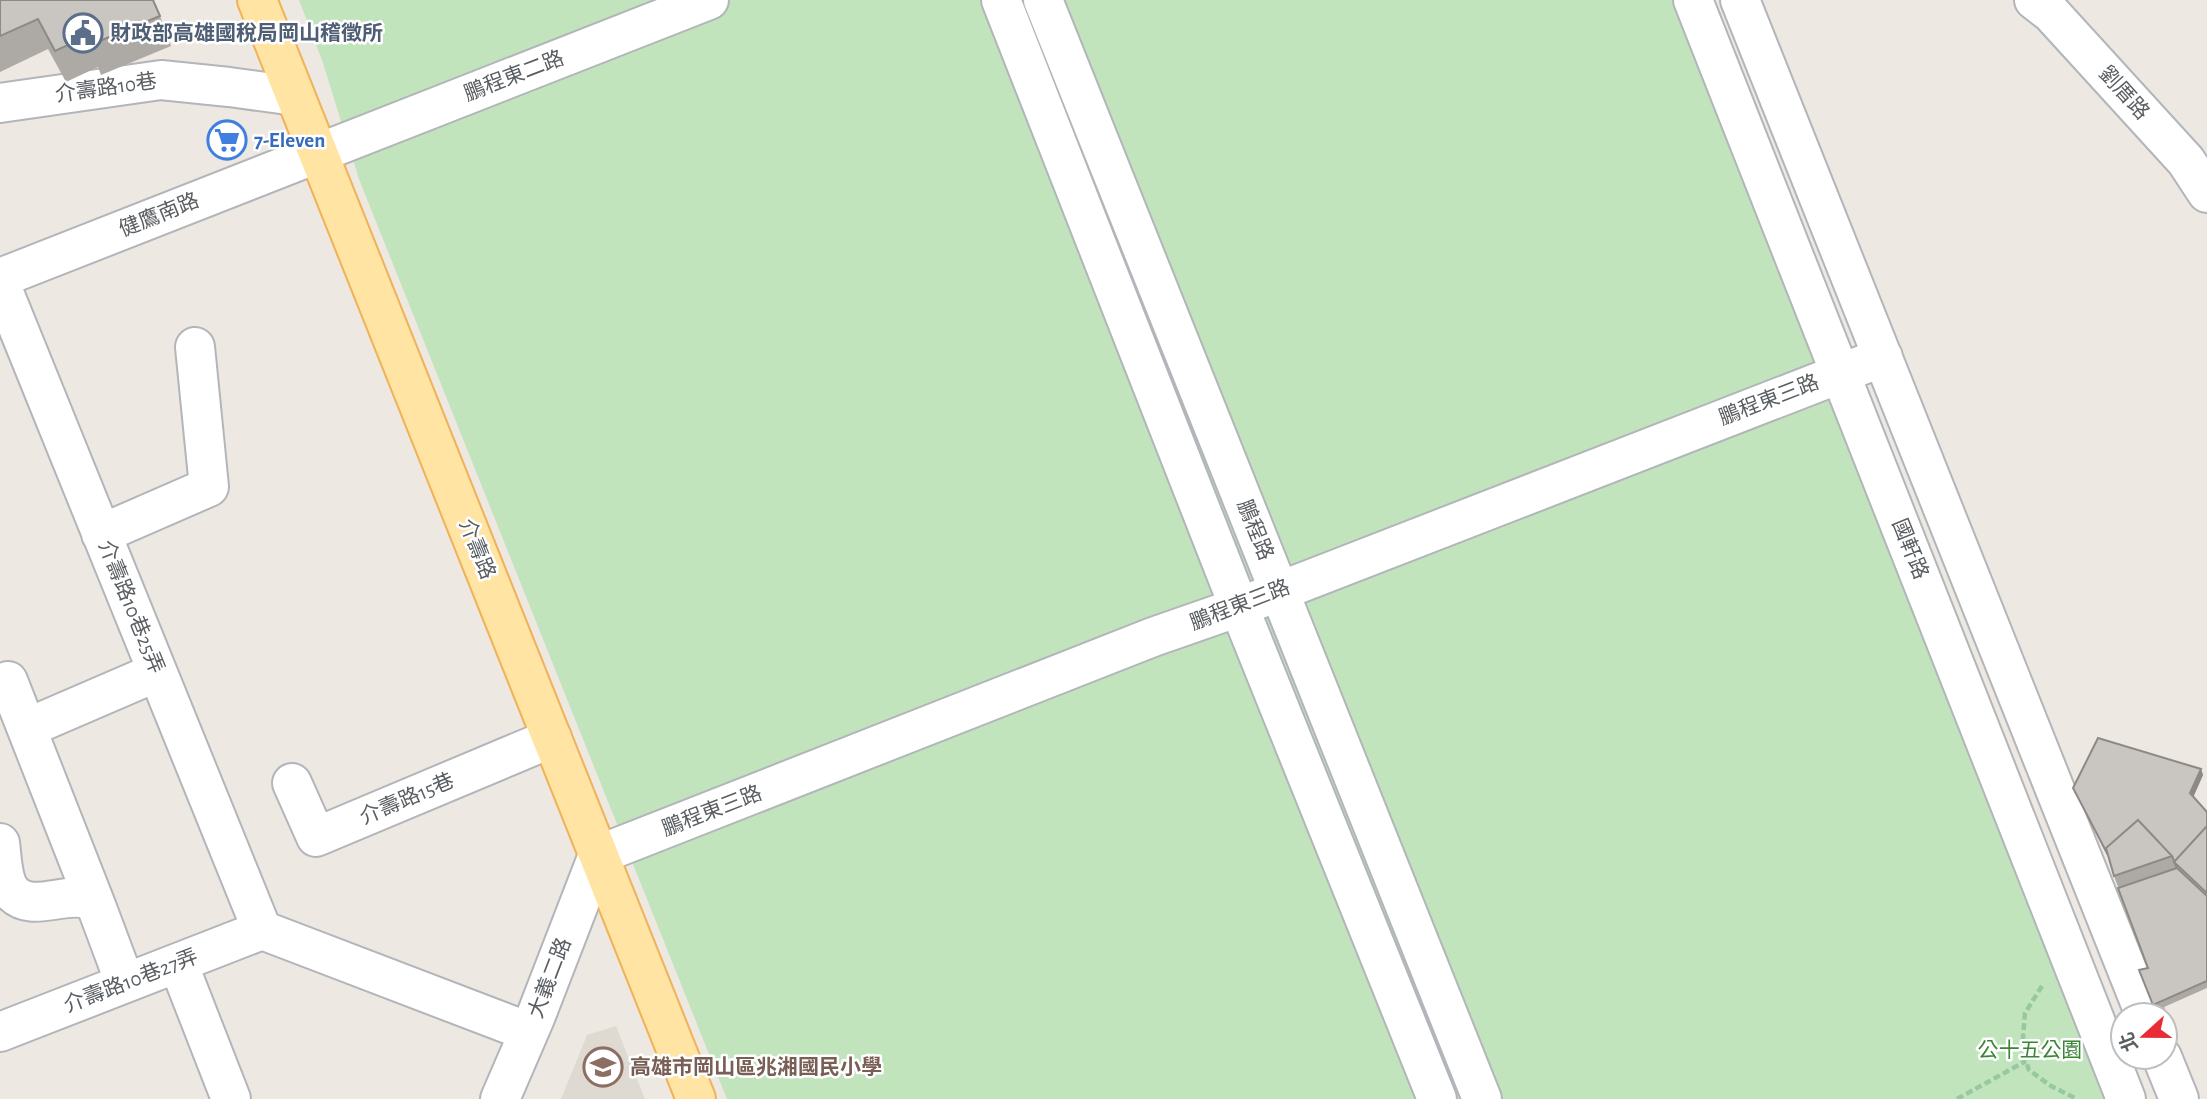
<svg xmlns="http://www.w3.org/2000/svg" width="2207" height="1099" font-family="'Alegreya Sans','Noto Sans TC',sans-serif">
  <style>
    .education { fill: #dedad2 }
    .green { fill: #c2e4bd }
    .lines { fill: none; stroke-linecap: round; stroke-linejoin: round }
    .minor-casing { stroke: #b2b5b9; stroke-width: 42 }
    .major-casing { stroke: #f0b256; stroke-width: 42 }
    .path { stroke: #97c89f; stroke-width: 4.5; stroke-dasharray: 7 3.5; stroke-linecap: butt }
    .minor { stroke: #fff; stroke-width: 38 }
    .major { stroke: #ffe4a4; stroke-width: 38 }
    .wall { fill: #ada9a5 }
    .shaded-wall { fill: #8d8a86 }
    .building { fill: #c9c5c0; stroke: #8d8a86; stroke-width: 2 }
    .labels { text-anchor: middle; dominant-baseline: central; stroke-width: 5; stroke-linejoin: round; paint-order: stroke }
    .service-label { font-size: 21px; font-weight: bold; fill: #4e5e75; stroke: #fff; text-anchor: start }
    .street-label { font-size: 21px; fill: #595e62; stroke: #fff }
    .shop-label { font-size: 21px; font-weight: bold; fill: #366cbe; stroke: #fff; text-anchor: start }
    .park-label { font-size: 21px; fill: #3b8535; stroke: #fff }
    .education-label { font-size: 21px; font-weight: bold; fill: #785e54; stroke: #fff; text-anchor: start }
  </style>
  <rect width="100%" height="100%" fill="#ede8e1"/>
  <!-- education -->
  <path class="education" d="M616,1026L645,1099H561L587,1035Z"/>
  <!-- green -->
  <path class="green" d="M299,0H1687L2130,1099H727L359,179L322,60Z"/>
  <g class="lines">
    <!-- minor casing -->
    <g class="minor-casing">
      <path id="minor" d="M1001,0L1239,607L1437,1099
        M1043,0L1482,1099
        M1693,0L2126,1099
        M1740,0L2145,1015
        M2034,0L2051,13L2186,161L2207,193
        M0,103L161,80L229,87L295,96
        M0,278L709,0
        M0,283L262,930
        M101,534L209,487L195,347
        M8,681L97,908
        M27,728L157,672
        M292,783L316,837L552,738
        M0,843C2,857 2,880 11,891C30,915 66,890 89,900C91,901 96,906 97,908L125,983
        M262,930L529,1032
        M178,963L231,1099
        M0,1032L262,930
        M2162,1057L2179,1099
        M500,1099L535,1018L598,855L1153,637L1239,607L1883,357"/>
    </g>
    <!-- major casing -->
    <g class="major-casing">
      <path id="major" d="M257,0L696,1099"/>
    </g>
    <!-- path -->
    <path class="path" d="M2042,986L2025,1013L2022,1050L2029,1070L2051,1086L2077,1099
      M1957,1099L2026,1061"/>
    <!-- minor -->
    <use href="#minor" class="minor"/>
    <!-- major -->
    <use href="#major" class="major"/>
  </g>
  <!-- wall -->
  <path class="wall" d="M0,0L160,16L171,46L101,75L98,67L66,82L48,49L0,72Z
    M2201,769L2203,775L2193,797L2207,812V988L2155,1011L2139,970L2148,968L2114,876L2109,859L2073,788Z"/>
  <!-- shaded-wall -->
  <path class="shaded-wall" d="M2201,769L2203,775L2192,800L2190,793Z"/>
  <!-- building -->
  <path class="building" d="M0,0H153L160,16L90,45L88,36L55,51L38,19L0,36Z
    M2098,738L2201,769L2190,793L2207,812V826L2174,862L2177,868L2172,856L2138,820L2106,848L2108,855L2073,788Z
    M2138,820L2172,856L2114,876L2106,848Z
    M2207,826V893L2174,862Z
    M2177,868L2207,896V981L2153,1005L2139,970L2148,968L2118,888Z"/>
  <!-- icons -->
  <defs>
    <g id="civic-ring" transform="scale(2.0125)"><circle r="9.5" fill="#fff" stroke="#5c6f8a" stroke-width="1.5"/><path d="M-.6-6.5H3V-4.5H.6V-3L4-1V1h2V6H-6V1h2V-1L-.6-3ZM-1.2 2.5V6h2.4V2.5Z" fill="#5c6f8a"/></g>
    <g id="supermarket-ring" transform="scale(2.0125)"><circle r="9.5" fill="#fff" stroke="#3f7fe0" stroke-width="1.5"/><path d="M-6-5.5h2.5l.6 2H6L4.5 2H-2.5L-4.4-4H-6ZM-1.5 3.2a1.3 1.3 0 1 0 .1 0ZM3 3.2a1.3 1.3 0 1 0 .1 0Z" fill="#3f7fe0"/></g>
    <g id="school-ring" transform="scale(2.0125)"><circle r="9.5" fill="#fff" stroke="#8d6e63" stroke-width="1.5"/><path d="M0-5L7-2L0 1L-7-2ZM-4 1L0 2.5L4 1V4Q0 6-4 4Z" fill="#8d6e63"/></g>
  </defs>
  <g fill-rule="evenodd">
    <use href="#civic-ring" x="83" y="33"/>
    <use href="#supermarket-ring" x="227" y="140"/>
    <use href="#school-ring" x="603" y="1067"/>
  </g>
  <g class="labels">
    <!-- service labels -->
    <g class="service-label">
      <text x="110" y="33">財政部高雄國稅局岡山稽徵所</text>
    </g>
    <!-- street labels -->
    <g class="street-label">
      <text transform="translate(514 76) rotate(-21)">鵬程東二路</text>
      <text transform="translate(106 88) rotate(-8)">介壽路10巷</text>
      <text transform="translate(2124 93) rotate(48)">劉厝路</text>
      <text transform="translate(159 215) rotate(-22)">健鷹南路</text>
      <text transform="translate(1769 400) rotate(-21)">鵬程東三路</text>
      <text transform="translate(1255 530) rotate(68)">鵬程路</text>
      <text transform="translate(477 549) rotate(68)">介壽路</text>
      <text transform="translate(1910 549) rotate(68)">國軒路</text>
      <text transform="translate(1240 605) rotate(-21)">鵬程東三路</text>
      <text transform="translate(131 607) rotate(68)">介壽路10巷25弄</text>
      <text transform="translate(407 799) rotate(-23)">介壽路15巷</text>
      <text transform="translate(712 811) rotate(-21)">鵬程東三路</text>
      <text transform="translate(550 978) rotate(-69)">大義二路</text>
      <text transform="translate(131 981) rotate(-21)">介壽路10巷27弄</text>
    </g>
    <!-- shop labels -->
    <g class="shop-label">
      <text x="254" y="140">7-Eleven</text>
    </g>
    <!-- park labels -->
    <g class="park-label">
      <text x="2030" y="1050">公十五公園</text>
    </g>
    <!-- education labels -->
    <g class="education-label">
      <text x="630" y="1067">高雄市岡山區兆湘國民小學</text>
    </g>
  </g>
  <!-- north arrow -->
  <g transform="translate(2144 1036) rotate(249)"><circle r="33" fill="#ffffff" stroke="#bdbfc0" stroke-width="2"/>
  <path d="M0-5L12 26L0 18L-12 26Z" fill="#e82b34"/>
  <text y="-10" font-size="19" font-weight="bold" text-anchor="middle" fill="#595e62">北</text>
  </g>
</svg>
